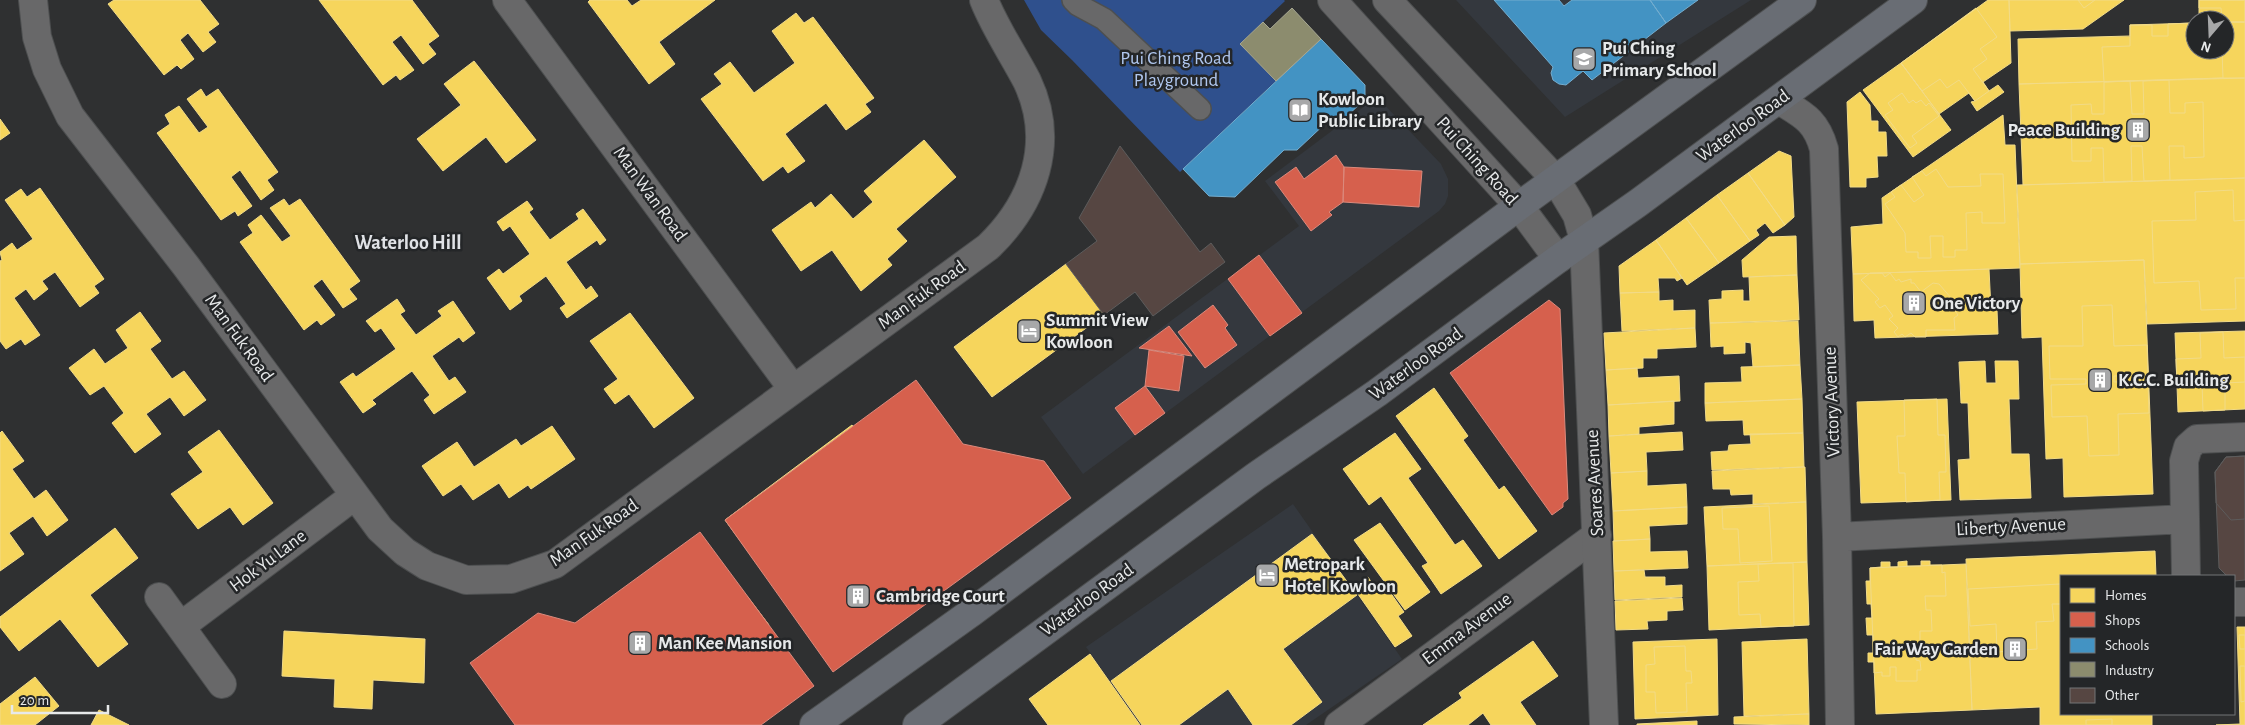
<svg xmlns="http://www.w3.org/2000/svg" width="2245" height="725" font-family="'Alegreya Sans',sans-serif">
  <style>
    .built { fill: #34383e }
    .green { fill: #2f508d }
    .homes { fill: #f6d55c; stroke: #f2db87 }
    .shops { fill: #d6604d; stroke: #db897c }
    .schools { fill: #4393c3; stroke: #74adcf }
    .industry { fill: #8c8c6e; stroke: #a7a893 }
    .building { fill: #564642; stroke: #5d5c5c }
    .lines { fill: none; stroke-linecap: round; stroke-linejoin: round }
    .pedestrian-casing { stroke: #4d4f50; stroke-width: 24 }
    .minor-casing { stroke: #4d4f50; stroke-width: 30 }
    .tertiary-casing { stroke: #4d4f50; stroke-width: 30 }
    .secondary-casing { stroke: #4d4f50; stroke-width: 30 }
    .primary-casing { stroke: #4d4f50; stroke-width: 30 }
    .pedestrian { stroke: #686869; stroke-width: 21 }
    .minor { stroke: #686869; stroke-width: 28 }
    .tertiary { stroke: #686869; stroke-width: 28 }
    .secondary { stroke: #686869; stroke-width: 28 }
    .primary { stroke: #696d74; stroke-width: 28 }
    .labels { text-anchor: middle; dominant-baseline: central; stroke-width: 5; stroke-linejoin: round; paint-order: stroke }
    .poi-label { font-size: 19px; font-weight: bold; fill: #e7e9ea; stroke: #242628; text-anchor: start }
    .park-label { font-size: 19px; fill: #b0c7ef; stroke: #242628 }
    .street-label { font-size: 19px; fill: #e7e9ea; stroke: #242628 }
    .neighbourhood-label { font-size: 20px; font-weight: bold; fill: #e0e2e6; stroke: #242628 }
  </style>
  <rect width="100%" height="100%" fill="#2f3031"/>
  <!-- built -->
  <path class="built" d="M1456,0H1751L1565,117Z
    M1377,97L1441,164L1448,179V196L1445,204L1439,211L1083,474L1041,417L1299,226L1265,181Z
    M1293,504L1402,659L1306,725H1141L1086,647Z"/>
  <!-- green -->
  <path class="green" d="M1024,0H1284L1285,1L1240,44L1276,81L1180,172L1072,60L1041,30Z"/>
  <!-- homes -->
  <path class="homes" d="M114,0H200L219,24L208,32L216,42L203,52L188,33L180,40L194,59L181,69L177,65L164,75L108,4Z
    M319,0H412L439,36L428,44L436,54L423,64L401,35L392,42L414,70L400,80L396,75L383,85Z
    M590,0H627L632,6L641,0H715L659,42L675,64L649,84L588,2Z
    M1988,0H2009L2011,63L1983,82L1989,91L1998,85L2004,92L1977,111L1971,102L1975,101L1969,93L1939,114L1901,63Z
    M2009,0H2124L2083,29L2010,31Z
    M2078,0H2095L2084,8Z
    M2199,0H2245V22H2225V20H2218V17H2199Z
    M2199,0H2245V22H2225V20H2222L2221,8H2199Z
    M1976,8L1997,37L1980,49L1987,59L1973,69L1989,91L1975,101L1959,80L1947,88L1940,79L1922,91L1901,63Z
    M796,13L804,23L813,17L874,98L865,104L871,112L846,130L826,103L785,134L805,161L788,173L783,166L763,181L701,99L722,84L714,74L730,62L754,93L795,63L772,31Z
    M2225,22H2245V78L2019,84L2018,39L2130,36V25L2195,23V50H2225Z
    M2192,23L2193,44H2195V50H2222L2223,78L2104,82L2102,47L2130,46V25H2152V36H2168V24Z
    M474,61L536,140L506,163L486,137L443,171L417,139L461,105L444,84Z
    M1901,63L1951,130L1913,157L1863,90Z
    M2223,78H2245V178L2023,185L2019,84Z
    M2169,80L2170,113H2185V103L2203,102L2204,157L2184,158V146H2169L2170,180L2144,181L2142,146H2131L2132,181L2104,182L2103,148H2091V161H2072L2071,105L2091,104L2092,114H2104V82L2130,81L2132,114H2144L2143,81Z
    M201,89L206,97L218,89L278,172L267,180L274,190L261,200L240,170L231,177L252,206L238,216L235,211L221,220L157,133L170,124L165,115L179,106L199,133L208,127L187,99Z
    M1860,92L1870,105L1871,121H1878V132H1886L1887,156H1877L1878,177L1866,178V187H1850L1847,102Z
    M1902,93L1909,103L1913,100L1916,103L1921,100L1926,106L1929,103L1939,116L1912,136L1917,143L1910,148L1885,115L1893,110L1888,103Z
    M2003,115L2005,145H2015L2020,268L1853,274L1851,227L1883,224L1882,198Z
    M0,119L10,133L0,140Z
    M924,140L956,177L896,229L907,241L887,259L892,265L861,291L832,250L801,271L772,230L811,202L815,208L831,194L853,219L873,202L864,191Z
    M1779,151L1791,156L1794,217L1785,225L1748,173Z
    M1936,169L1948,187L1981,186L1980,174H2003L2005,223H1982V212L1966,213L1967,250H1955V257H1943V236H1930L1931,258H1918V252H1906L1905,233L1885,204L1895,197L1891,192L1901,185L1914,202L1924,195L1912,177L1922,171L1926,176Z
    M1748,173L1785,225L1773,233L1765,223L1756,230L1759,235L1750,241L1717,195Z
    M2245,178V321L2147,324L2144,260L2020,264L2017,185Z
    M40,188L104,279L94,286L99,293L80,307L55,272L42,281L48,289L34,300L26,289L14,298L40,335L25,345L21,339L6,349L0,341V261L2,260L0,252L12,243L17,250L33,239L5,200L21,189L27,197Z
    M2233,190L2234,221L2245,220V278H2235L2236,309L2201,310L2199,281L2154,283L2152,221L2196,220L2195,192Z
    M1717,195L1750,241L1719,263L1686,218Z
    M284,199L289,206L300,199L360,281L349,289L357,299L343,308L322,279L313,286L335,315L321,325L317,320L304,330L240,242L253,233L248,225L261,215L282,242L291,236L270,208Z
    M527,201L533,209L529,212L550,240L579,219L576,214L583,209L606,240L600,245L597,240L566,262L586,290L591,286L598,296L567,318L560,308L566,304L546,276L519,296L522,301L510,310L487,278L499,269L503,274L530,254L510,226L503,231L497,222Z
    M1686,218L1719,263L1687,285L1656,240Z
    M1796,236L1797,275L1743,277L1742,260L1769,237Z
    M1656,240L1682,278L1677,281L1675,278H1658L1659,292L1620,293L1619,266Z
    M2144,260L2153,494L2064,497L2063,458L2046,459L2042,337L2022,338L2020,264Z
    M1066,264L1104,315L992,397L954,347Z
    M1989,269L1991,310H1997L1998,334L1875,338L1874,320L1854,321L1853,274Z
    M1870,273H1882L1885,277L1890,273L1896,281L1899,279L1901,282L1911,279V283H1914L1921,292L1933,283L1939,284L1952,299L1951,305L1958,315L1954,318L1955,330H1926V337H1915L1911,333L1905,337L1902,334L1898,337L1894,332L1898,328L1889,319L1893,316L1885,305L1880,308L1875,302L1879,299L1861,280Z
    M1797,275L1799,320L1710,323L1709,300L1722,299V291L1743,290V301H1750L1749,277Z
    M1659,292V301L1673,300V311L1695,310V328L1622,331L1620,293Z
    M397,299L405,311L400,314L416,335L442,316L438,311L453,301L475,333L463,342L459,337L432,356L449,381L455,377L466,392L434,414L424,400L430,395L412,371L372,400L376,404L363,413L340,382L353,373L356,377L396,349L381,328L375,332L366,321Z
    M2112,305L2114,346L2147,345L2148,375L2114,376V382L2148,381L2149,413L2118,414L2119,455L2089,456L2087,416L2052,417L2051,385L2086,384V379H2050L2049,346H2083L2082,306Z
    M140,312L161,341L150,349L172,379L184,371L206,400L184,416L170,397L146,414L161,434L135,453L112,423L124,413L104,386L90,395L69,368L94,349L105,364L128,348L116,330Z
    M630,313L694,398L654,428L629,394L615,404L604,389L618,379L590,341Z
    M1798,321L1800,365L1753,367L1751,343L1745,342V353L1724,354V346L1711,347L1710,323Z
    M1695,328L1696,347L1657,349V358H1643V368L1606,370L1604,333Z
    M2245,331V409L2178,412L2175,333Z
    M2223,332L2224,358L2245,357V382L2225,383V410L2203,411L2202,383L2177,384L2176,359L2201,358L2200,333Z
    M1985,361L1986,383H1996L1995,361H2018L2019,399H2009L2011,454H2029L2031,498L1960,500L1958,460L1970,459L1968,403H1961L1959,362Z
    M1800,365L1802,399L1705,403V383L1742,382L1741,367Z
    M1637,368L1638,378L1679,376L1680,401L1608,405L1606,370Z
    M1434,388L1468,436L1463,440L1499,490L1504,486L1537,531L1499,559L1396,416Z
    M1802,399L1803,433L1744,435L1743,420L1706,421L1705,403Z
    M1937,399L1938,435H1945L1946,472H1939L1940,500L1906,502L1905,473H1899L1897,436H1905L1904,400Z
    M1947,399L1951,500L1861,503L1857,402Z
    M1674,401V424L1639,427V434L1609,436L1608,405Z
    M852,425L876,457L826,494L866,547L841,566L802,515L750,554L725,520Z
    M552,426L575,459L531,489L528,485L509,498L499,483L473,500L461,484L443,496L422,466L457,442L474,467L516,439L521,446Z
    M219,430L273,503L243,525L230,507L198,529L171,494L203,472L188,452Z
    M2,431L24,461L12,469L34,499L46,490L68,520L47,536L33,516L9,533L24,554L0,571V433Z
    M1682,432L1683,450L1646,452L1647,471L1611,473L1609,436Z
    M1395,433L1421,469L1408,478L1455,545L1463,540L1482,566L1441,594L1422,566L1428,563L1381,496L1369,505L1343,469Z
    M1803,433L1804,467L1712,470L1711,452L1728,451L1729,445L1751,444L1750,434Z
    M954,451L992,502L1046,464L1070,498L942,591L919,559L968,523L929,469Z
    M1805,467L1806,502L1753,504V494L1731,495L1730,489H1713L1712,471Z
    M1647,471V486L1686,484L1687,507L1613,511L1611,473Z
    M1806,502L1807,562L1707,566L1704,507Z
    M1769,506L1772,561L1740,563L1738,529H1723L1722,508Z
    M1687,507V524L1649,526L1650,539L1614,541L1613,511Z
    M1380,523L1430,592L1405,610L1354,540Z
    M115,528L138,558L90,595L128,644L98,667L60,619L19,651L0,627V617Z
    M1312,534L1357,595L1283,649L1322,702L1291,725H1253L1228,689L1179,725H1142L1111,681Z
    M1650,539V552L1687,551L1688,568L1614,571L1613,541Z
    M2155,551L2156,576H2061V714H2152V725H2040V707L1972,710L1966,559Z
    M1907,561V566H1921V561H1930V565H1942V573L1945,572L1946,596H1925L1926,610H1931L1932,631H1920V649L1916,650V660L1920,661L1921,670H1917V681H1896V667H1890V676H1882V672L1874,673V662H1868V653H1873V635H1867L1866,618H1872L1871,604H1867L1866,581H1870V568L1881,567V562H1890V567H1898V562Z
    M1807,562L1809,625L1709,630L1707,566Z
    M1793,563L1794,626L1761,627L1760,614L1739,615L1738,582L1759,581L1758,564Z
    M1966,564L1972,710L1876,714L1870,568Z
    M1644,570L1645,577H1665V586L1682,585V597L1615,600L1614,571Z
    M1368,577L1377,591L1385,585L1404,612L1398,616L1412,636L1395,647L1353,587Z
    M2060,584L2061,604H2052L2054,621L2036,622L2037,649L1997,652L1996,624L1970,626L1968,589Z
    M747,596L769,625L733,653L777,711L759,725H747L729,701L698,725H684L665,701L696,677L653,623L682,601L703,630Z
    M1682,598L1683,610L1667,611V620L1647,621L1648,629L1616,630L1615,601Z
    M598,623L620,652L584,680L619,725H520L547,704L505,649L533,628L554,656Z
    M2237,627H2245V725H2216L2240,724Z
    M284,631L425,639L424,683L373,680L372,709L334,707L335,679L282,676Z
    M2239,635H2245V649H2240Z
    M1717,639L1718,715L1635,719L1633,642Z
    M1807,639L1809,714L1744,716L1742,642Z
    M1533,641L1558,676L1520,702L1536,725H1491L1483,713L1468,725H1423L1462,698L1459,693Z
    M1685,646L1686,671H1691L1692,683H1686L1687,712L1656,713L1655,692H1646V665L1655,664L1654,647Z
    M1090,654L1140,725H1048L1029,699Z
    M2240,666H2245V701L2241,702Z
    M35,677L59,706L35,725H0V704Z
    M99,710L129,725H91Z
    M1809,714V725L1734,724V717Z
    M2112,719V725H2086V720Z
    M1697,721V725H1637V724Z"/>
  <!-- shops -->
  <path class="shops" d="M1336,155L1344,167L1343,202L1329,212L1332,215L1311,231L1275,182L1296,167L1304,179Z
    M1344,167L1422,171L1419,207L1343,202Z
    M1259,255L1302,313L1270,336L1228,279Z
    M1549,300L1560,309L1568,499L1563,503V507L1552,515L1450,373Z
    M1213,305L1228,325L1225,328L1237,345L1205,368L1178,332Z
    M1169,326L1192,356L1139,348Z
    M1149,350L1184,356L1179,391L1145,386Z
    M916,380L963,444L1044,461L1071,498L833,672L725,520Z
    M1145,386L1165,413L1135,435L1115,408Z
    M700,532L814,686L761,725H515L470,663L538,613L575,623Z"/>
  <!-- schools -->
  <path class="schools" d="M1494,0H1559L1564,6L1572,0H1650L1666,23L1592,80L1583,71L1566,85L1559,84L1553,80L1551,73L1553,67Z
    M1650,0H1698L1666,23Z
    M1321,39L1365,85V99L1342,121H1328L1297,150H1284L1235,197L1209,196L1183,169Z"/>
  <!-- industry -->
  <path class="industry" d="M1292,8L1321,39L1276,81L1240,44L1263,22L1270,29Z"/>
  <!-- building -->
  <path class="building" d="M1120,146L1200,252L1211,243L1225,262L1153,316L1135,292L1104,315L1066,264L1097,241L1079,218Z
    M2245,456V519L2231,520L2216,503L2215,472L2226,457Z
    M2245,456V580L2234,581V576H2227L2219,568L2215,472L2226,457Z"/>
  <g class="lines">
    <!-- pedestrian casing -->
    <g class="pedestrian-casing">
      <path id="pedestrian" d="M1073,0L1078,5L1104,19L1200,109"/>
    </g>
    <!-- minor casing -->
    <g class="minor-casing">
      <path id="minor" d="M33,0L37,37L47,69L70,116L186,266L380,529L405,552L427,566L466,580L511,579L555,564L988,247C1034,203 1056,142 1027,81C1013,54 995,28 984,0
        M507,0L793,389
        M1779,100C1803,115 1816,120 1824,149L1837,537L1840,725
        M1837,537L2185,519
        M2186,576L2184,461L2188,447L2197,439L2245,437
        M159,597L222,684
        M2234,602H2245
        M181,626L354,496
        M1339,725L1597,535"/>
    </g>
    <!-- tertiary casing -->
    <g class="tertiary-casing">
      <path id="tertiary" d="M1584,240L1604,725"/>
    </g>
    <!-- secondary casing -->
    <g class="secondary-casing">
      <path id="secondary" d="M1332,0L1519,206L1558,259
        M1387,0L1556,180L1577,215L1584,240"/>
    </g>
    <!-- primary casing -->
    <g class="primary-casing">
      <path id="primary" d="M814,725L972,612L1519,206L1802,0
        M917,725L1256,476L1377,393L1558,259L1638,203L1913,0"/>
    </g>
    <!-- pedestrian -->
    <use href="#pedestrian" class="pedestrian"/>
    <!-- minor -->
    <use href="#minor" class="minor"/>
    <!-- tertiary -->
    <use href="#tertiary" class="tertiary"/>
    <!-- secondary -->
    <use href="#secondary" class="secondary"/>
    <!-- primary -->
    <use href="#primary" class="primary"/>
  </g>
  <!-- icons -->
  <defs>
    <g id="school-square" transform="scale(1.25)"><rect x="-9" y="-9" width="18" height="18" rx="4" fill="#a7a8a9" stroke="#242628"/><path d="M0-5L7-2L0 1L-7-2ZM-4 1L0 2.5L4 1V4Q0 6-4 4Z" fill="#fff"/></g>
    <g id="library-square" transform="scale(1.25)"><rect x="-9" y="-9" width="18" height="18" rx="4" fill="#a7a8a9" stroke="#242628"/><path d="M-6-4Q-3-5.5-.7-3.5V5Q-3 3-6 4ZM6-4Q3-5.5 .7-3.5V5Q3 3 6 4Z" fill="#fff"/></g>
    <g id="building-square" transform="scale(1.25)"><rect x="-9" y="-9" width="18" height="18" rx="4" fill="#a7a8a9" stroke="#242628"/><path d="M-4-6H4V6H1V3H-1V6H-4ZM-2.5-4.3h1.7v1.8h-1.7ZM.8-4.3h1.7v1.8H.8ZM-2.5-1h1.7V.8h-1.7ZM.8-1h1.7V.8H.8Z" fill="#fff"/></g>
    <g id="hotel-square" transform="scale(1.25)"><rect x="-9" y="-9" width="18" height="18" rx="4" fill="#a7a8a9" stroke="#242628"/><path d="M-6-4.5h1.5V1H6V5H4.5V3h-9V5H-6ZM-4 0a1.8 1.8 0 1 1 3.6 0ZM.5 0V-2.5h3Q6-2.5 6 0Z" fill="#fff"/></g>
  </defs>
  <g fill-rule="evenodd">
    <use href="#school-square" x="1584" y="59"/>
    <use href="#library-square" x="1300" y="110"/>
    <use href="#building-square" x="2138" y="130"/>
    <use href="#building-square" x="1914" y="303"/>
    <use href="#hotel-square" x="1029" y="331"/>
    <use href="#building-square" x="2100" y="380"/>
    <use href="#hotel-square" x="1267" y="575"/>
    <use href="#building-square" x="858" y="596"/>
    <use href="#building-square" x="640" y="643"/>
    <use href="#building-square" x="2015" y="649"/>
  </g>
  <g class="labels">
    <!-- poi labels -->
    <g class="poi-label">
      <text x="1602" y="48">Pui Ching<tspan x="1602" dy="22">Primary School</tspan></text>
      <text x="1318" y="99">Kowloon<tspan x="1318" dy="22">Public Library</tspan></text>
      <text x="2120" y="130" text-anchor="end">Peace Building</text>
      <text x="1932" y="303">One Victory</text>
      <text x="1046" y="320">Summit View<tspan x="1046" dy="22">Kowloon</tspan></text>
      <text x="2118" y="380">K.C.C. Building</text>
      <text x="1284" y="564">Metropark<tspan x="1284" dy="22">Hotel Kowloon</tspan></text>
      <text x="876" y="596">Cambridge Court</text>
      <text x="658" y="643">Man Kee Mansion</text>
      <text x="1998" y="649" text-anchor="end">Fair Way Garden</text>
    </g>
    <!-- park labels -->
    <g class="park-label">
      <text x="1176" y="58">Pui Ching Road<tspan x="1176" dy="22">Playground</tspan></text>
    </g>
    <!-- street labels -->
    <g class="street-label">
      <text transform="translate(1743 126) rotate(-36)">Waterloo Road</text>
      <text transform="translate(1477 161) rotate(48)">Pui Ching Road</text>
      <text transform="translate(650 194) rotate(54)">Man Wan Road</text>
      <text transform="translate(922 295) rotate(-36)">Man Fuk Road</text>
      <text transform="translate(239 338) rotate(54)">Man Fuk Road</text>
      <text transform="translate(1416 364) rotate(-36)">Waterloo Road</text>
      <text transform="translate(1832 402) rotate(-92)">Victory Avenue</text>
      <text transform="translate(1595 483) rotate(-93)">Soares Avenue</text>
      <text transform="translate(2011 527) rotate(-3)">Liberty Avenue</text>
      <text transform="translate(594 533) rotate(-35)">Man Fuk Road</text>
      <text transform="translate(268 561) rotate(-37)">Hok Yu Lane</text>
      <text transform="translate(1087 600) rotate(-36)">Waterloo Road</text>
      <text transform="translate(1467 629) rotate(-37)">Emma Avenue</text>
    </g>
    <!-- neighbourhood labels -->
    <g class="neighbourhood-label">
      <text x="408" y="243">Waterloo Hill</text>
    </g>
  </g>
  <!-- legend -->
  <rect x="2060" y="575" width="175" height="140" fill="#242628" stroke="#727476"/>
  <rect x="2070" y="588" width="25" height="15" fill="#f6d55c" stroke="#727476"/>
  <text x="2105" y="600" font-size="15" fill="#e7e9ea">Homes</text>
  <rect x="2070" y="612" width="25" height="15" fill="#d6604d" stroke="#727476"/>
  <text x="2105" y="625" font-size="15" fill="#e7e9ea">Shops</text>
  <rect x="2070" y="638" width="25" height="15" fill="#4393c3" stroke="#727476"/>
  <text x="2105" y="650" font-size="15" fill="#e7e9ea">Schools</text>
  <rect x="2070" y="662" width="25" height="15" fill="#8c8c6e" stroke="#727476"/>
  <text x="2105" y="675" font-size="15" fill="#e7e9ea">Industry</text>
  <rect x="2070" y="688" width="25" height="15" fill="#564642" stroke="#727476"/>
  <text x="2105" y="700" font-size="15" fill="#e7e9ea">Other</text>
  <!-- north arrow -->
  <g transform="translate(2210 35) rotate(199)"><circle r="24" fill="#242628" stroke="#727476"/>
  <path d="M0-4L9 19L0 12L-9 19Z" fill="#a7a8a9"/>
  <text y="-8" font-size="14" font-weight="bold" text-anchor="middle" fill="#e7e9ea">N</text>
  </g>
  <!-- scale -->
  <path d="M12 705v8h96v-8" fill="none" stroke="#e7e9ea" stroke-width="2.5"/>
  <text x="20" y="705" font-size="15" fill="#e7e9ea" stroke="#242628" stroke-width="4" paint-order="stroke">20 m</text>
</svg>
